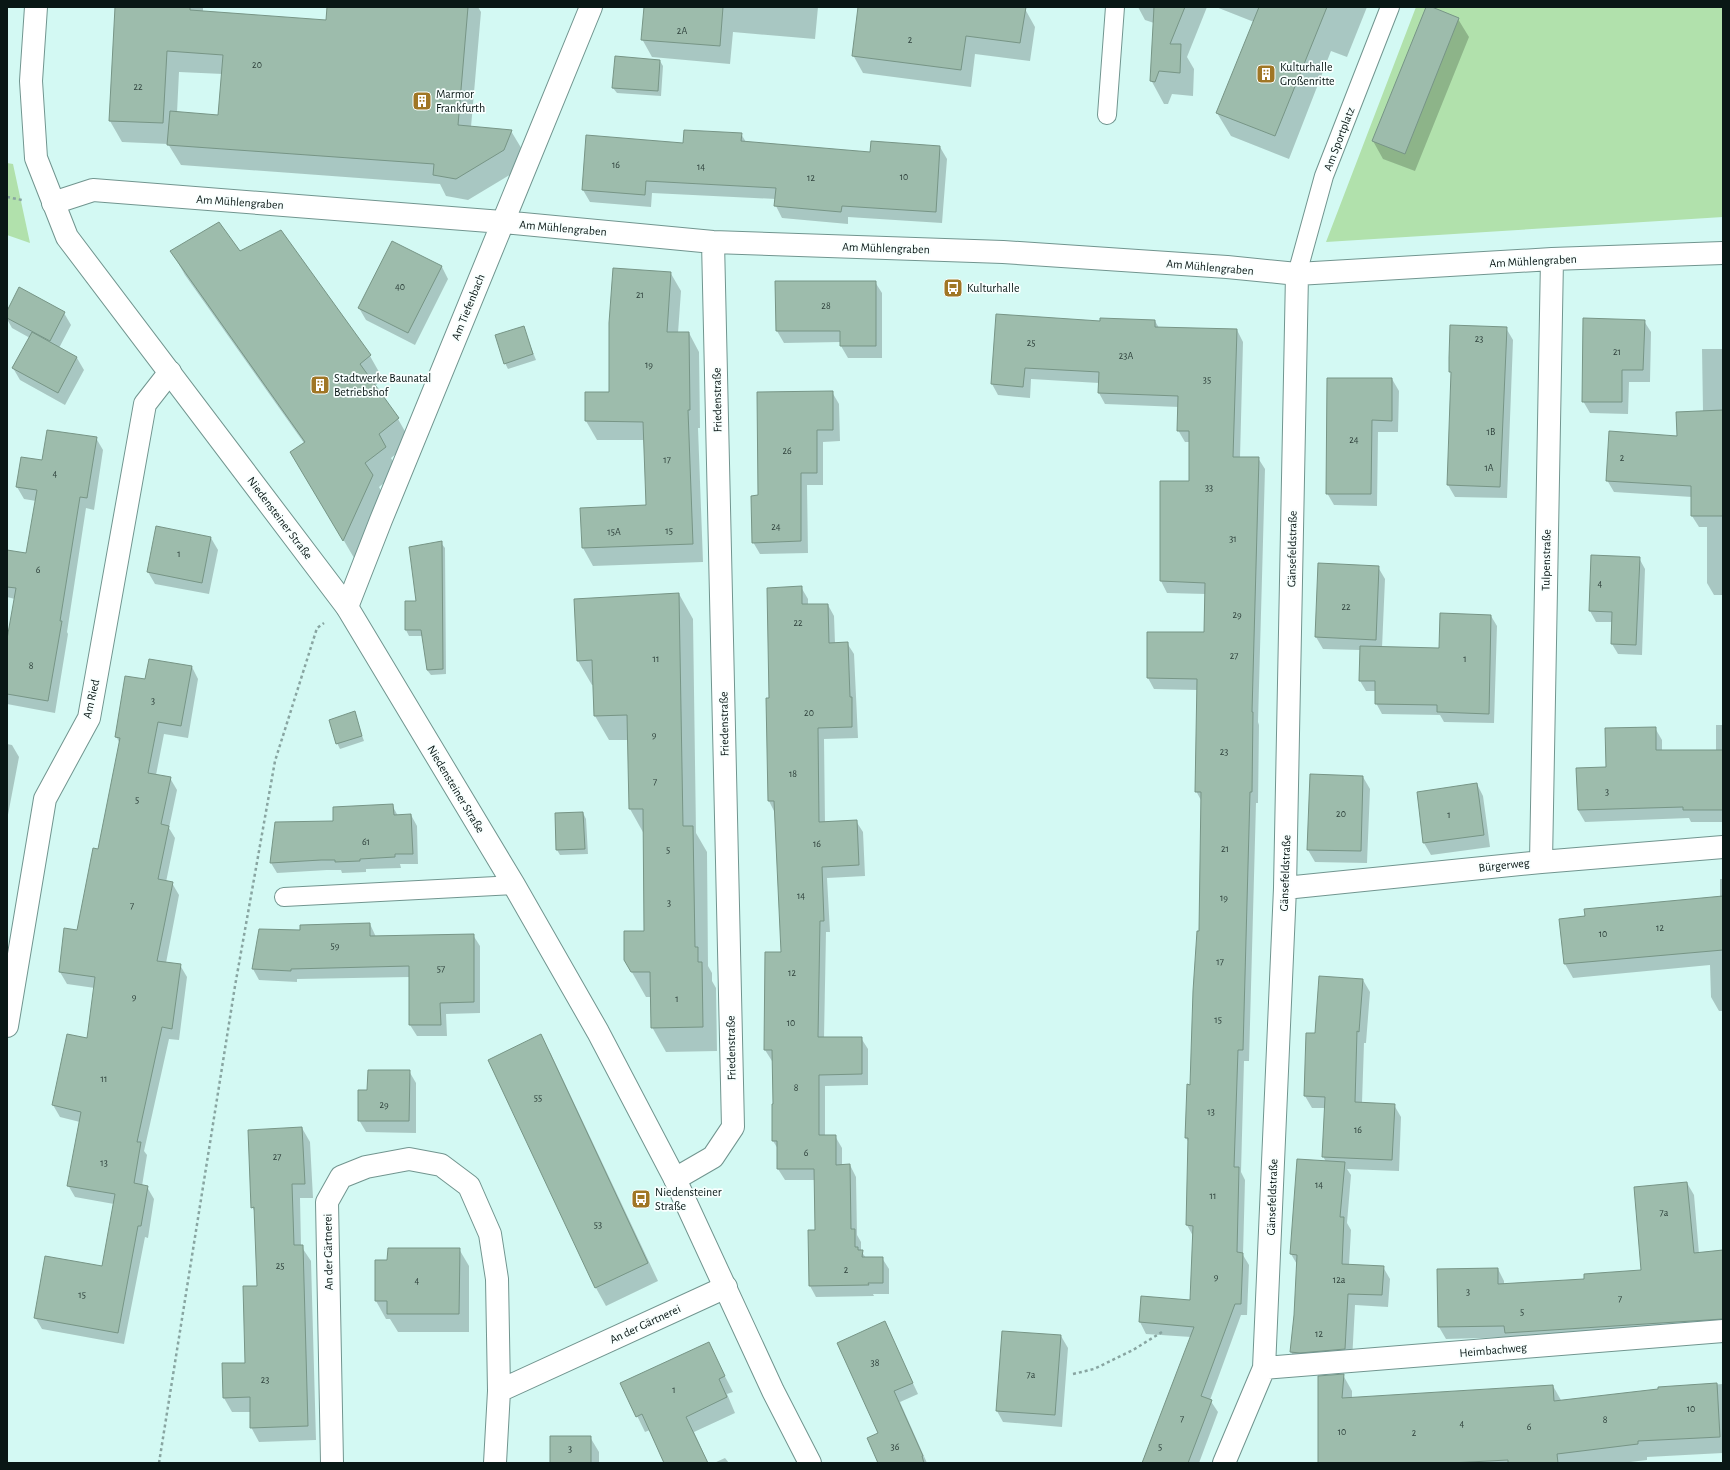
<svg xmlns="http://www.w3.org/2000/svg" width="1730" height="1470" font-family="'Alegreya Sans',sans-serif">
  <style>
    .green { fill: #b1e1ac }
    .shadow { fill: #0003; fill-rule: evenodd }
    .building { fill: #9dbcac; stroke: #779586 }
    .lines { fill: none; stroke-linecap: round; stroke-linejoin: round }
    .lane-casing { stroke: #71958f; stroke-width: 20 }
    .street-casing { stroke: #71958f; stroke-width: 24 }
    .secondary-casing { stroke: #71958f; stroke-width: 24 }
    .path { stroke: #88a5a1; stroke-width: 2.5; stroke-dasharray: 3 3; stroke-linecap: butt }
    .lane { stroke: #fff; stroke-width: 18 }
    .street { stroke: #fff; stroke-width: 22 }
    .secondary { stroke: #fff; stroke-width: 22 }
    .labels { text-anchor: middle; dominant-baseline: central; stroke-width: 3.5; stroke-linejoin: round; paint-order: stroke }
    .number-label { font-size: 10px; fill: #2e403b }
    .poi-label { font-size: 12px; fill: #091715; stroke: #f8fffe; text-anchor: start }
    .street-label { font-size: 12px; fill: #091715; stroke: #f8fffe }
  </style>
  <rect width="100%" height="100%" fill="#d3f9f3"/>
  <!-- green -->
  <path class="green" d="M1416,7H1723V217L1326,242Z
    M7,163L13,164L30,243L7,235Z"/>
  <!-- shadow -->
  <path class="shadow" d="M116,7H203V12L327,21L328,7H478L481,12L471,127L511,131L523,151L516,171L468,200L446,196L440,184L181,165L168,144L122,142L110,121ZM179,72L223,74L219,116L177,113Z
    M645,7H818L815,39L733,32L730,64L652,57L642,39Z
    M859,7H1013L1025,9L1035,27L1030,61L975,54L971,87L863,73L853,55Z
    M1138,7H1207L1187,57L1194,69L1193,96L1172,94L1168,104H1164L1151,80L1154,23L1145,20Z
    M1216,7H1367L1347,57L1331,51L1289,159L1231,136L1217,113L1254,22Z
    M1427,7L1458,19L1469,37L1415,171L1383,159L1373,141Z
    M660,61L663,66L661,96L617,93L613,88Z
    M741,134L746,142L871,153L940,147L947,159L942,223L848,217V224L782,218L776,206V199L652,193L651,207L590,202L583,190L684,144Z
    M392,242L442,267L448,279L415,345L366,320L359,308Z
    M172,252H240L370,356L383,379L375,386L398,419L411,442L391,458L399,471L379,487L386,500L357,563L292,452L304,443L185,275Z
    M670,272L681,291L678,333H689L699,352L700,428H698L703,562L593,566L583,548L581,509L647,506L644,440H597L586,421V393H610Z
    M776,282H875L882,293V358H848L841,346V342L784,343L777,331Z
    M7,313H64L71,325L59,348L77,358L84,370L65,405L20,380L13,368L30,338L12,328L7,319Z
    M1155,321L1159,328L1237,330L1243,342L1240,458H1258L1265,469L1258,722L1259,725L1258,803H1256L1249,1061H1244L1241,1172L1245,1180L1243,1255L1249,1265L1247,1315H1241L1210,1400L1218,1412L1199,1463H1142L1191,1337L1146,1334L1140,1322L1142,1297L1191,1301L1193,1236L1187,1225L1189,1143L1186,1138L1191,1086L1200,932L1202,802L1196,791L1198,690L1154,689L1148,678L1205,633L1206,594L1167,593L1161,581V482H1190V442H1185L1178,430L1179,407L1105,404L1099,393V383L1031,379L1030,398L998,395L992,384L1101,322Z
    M1644,321L1651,332L1650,382H1629L1628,414L1590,413L1583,401Z
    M523,327L536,360L508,369L505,363Z
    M1506,328L1513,340L1507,498L1455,497L1448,485L1452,374L1450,358Z
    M1702,349H1723V595H1714L1707,583V527H1699L1692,516V497L1614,492L1607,480L1678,437L1703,412Z
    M1392,379L1399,391L1398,432H1378L1377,506L1334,505L1327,493Z
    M832,392L839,404L840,441L823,442V485H807L808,553L760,554L753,542L759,496Z
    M96,438L103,450L94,510L86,508L67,632L68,634L55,713L7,704V645L15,599L7,597V551L27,554L36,501L24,499L17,487L43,462Z
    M211,538L218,550L209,594L155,584L148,572Z
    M441,543L445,548L446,674L431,675L427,670L423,636H409L406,630V602H418Z
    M1639,558L1645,569L1642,655L1618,654L1612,644V622H1596L1590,611Z
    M1378,567L1385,579L1382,648L1440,649L1491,616L1497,626L1494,723L1444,722L1440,715L1382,714L1376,703V691H1366L1360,681V650L1323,649L1316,637Z
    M801,587L808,599V605H828L834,616L835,643H847L854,654L858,738L824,739L825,822L856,821L863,832L865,876L827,878L830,932H826L824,1038H861L868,1049V1085L825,1086V1136H835L842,1148V1165H850L856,1177L857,1235L861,1242V1251L866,1258H882L889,1269V1294H873L874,1296L816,1297L810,1286L809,1231H816L815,1180H785L778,1169V1149L773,1141L774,1061H772L765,1050L766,953H782L775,813L769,801L770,699Z
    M679,594L693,619L696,833L707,852L708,966L712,973V981L716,988L717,1051L666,1052L652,1027L651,997H646L625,960L645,932L644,834L630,809L629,740H609L595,716L594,685H592L578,661Z
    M192,667L198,679L188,738L164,734L156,775L170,778L177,790L169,828L175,838L166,882L172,883L179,895L166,963L180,965L187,977L179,1040L169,1039L144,1151L147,1155L142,1186L147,1187L154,1199L148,1238L145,1237L124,1344L42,1329L35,1317L103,1268L114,1204L75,1197L68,1185L80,1122L60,1117L53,1105L68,1035L88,1039L95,988L67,984L60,972L78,931L99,851L120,744L116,736L146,681Z
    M354,713L364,741L340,749L337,743Z
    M1716,725H1723V822H1691L1689,818L1585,822L1578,810L1607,768L1655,728L1662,740V751H1716Z
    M7,744L12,745L19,757L7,820Z
    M1363,777L1370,789L1367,863L1315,862L1308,850Z
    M1477,784L1483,796L1490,847L1431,855L1424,843L1418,793Z
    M392,805L398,816L411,815L417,826L418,864H400L401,868L366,869V872L342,873L341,870H327L277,873L271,863Z
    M583,813L586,819L588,854L560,855L557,850Z
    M1720,879H1723V1011H1719L1711,997L1710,965L1573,978L1565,964L1561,919L1720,897Z
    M370,924L376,937L473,935L480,946V1013L446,1014L447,1036H417L410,1025V977L297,979V982L259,980L253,969Z
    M1363,980L1370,992L1366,1043H1364L1362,1103L1394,1105L1401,1117L1399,1171L1347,1169L1351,1175L1347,1223L1351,1230L1349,1265L1383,1267L1390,1279L1388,1307L1355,1305L1352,1361L1298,1364L1291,1352L1295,1315L1298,1266L1291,1254L1298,1160L1326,1162L1323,1156L1326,1108H1312L1305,1096L1307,1034H1316Z
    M541,1036L551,1054L658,1281L606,1306L596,1288L489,1060Z
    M409,1071L416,1083V1133L366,1132L359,1120L368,1091Z
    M302,1128L310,1142L313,1198H300L301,1246L311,1261L316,1440L259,1442L251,1427V1412H232L224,1398L223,1364H246L258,1287L255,1212L252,1207Z
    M1687,1183L1694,1195L1699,1254L1723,1251V1331L1446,1339L1439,1327L1498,1269L1504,1281V1285L1585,1280L1642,1271Z
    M459,1249L469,1266V1332H398L390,1319H386L376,1301L388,1261Z
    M885,1323L918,1394L900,1402L927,1463H880L879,1433Z
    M1061,1336L1068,1348L1062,1427L1003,1422L997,1411Z
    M708,1343L733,1392L727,1394L735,1413L694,1432L708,1463H669L650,1430L645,1432L621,1383Z
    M1343,1375L1352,1391V1399L1553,1386L1562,1402L1659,1390V1388L1723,1384V1453L1647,1457V1460L1622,1463H1319Z
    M590,1437L599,1452V1463H551Z
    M725,1458L729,1463H714Z
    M458,1462L459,1463H402Z"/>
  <!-- building -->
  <path class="building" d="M115,7H190V10L326,20L327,7H468L458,125L512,130L504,150L456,179L433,175L434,164L167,145L170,111L218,115L223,55L167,51L163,123L109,121Z
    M644,7H723L720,46L641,40Z
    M858,7H1026L1020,43L966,36L961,70L852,56Z
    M1154,7H1185L1170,44H1181L1180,73L1159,71L1155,82L1150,81Z
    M1259,7H1327L1275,136L1216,113Z
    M1426,7H1432L1459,18L1405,154L1372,141Z
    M615,56L660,60L658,91L612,88Z
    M684,130L742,133L741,141L870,152L871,141L940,146L936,212L842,206L841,212L774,206L776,188L646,181L645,195L582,190L586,135L683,143Z
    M219,222L240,251L281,230L371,355L360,364L399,418L379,434L386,447L365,463L373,475L343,541L290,452L305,442L170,251Z
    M392,241L442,266L408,333L358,308Z
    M613,268L671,272L667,332H689L690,410H688L693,544L582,548L580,508L646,505L643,422L585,421V392H609V323Z
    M775,281H876V346H840V331H776Z
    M19,287L65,312L50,341L7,318V311Z
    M996,314L1100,321V318L1155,320V327L1237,329L1233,457H1259L1252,712H1253L1252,792H1250L1243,1050H1238L1234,1167H1239L1237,1252L1243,1253L1241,1304H1235L1201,1396L1212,1400L1188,1463H1142L1194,1327L1139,1322L1141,1296L1190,1300L1193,1226L1186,1225L1188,1138H1185L1187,1084L1190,1085L1193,991L1197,931H1199L1201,792H1195L1197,679L1147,678V632H1204L1205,583L1160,581V481H1189V431H1177L1178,396L1098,393L1099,372L1025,368L1023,387L991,384Z
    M1583,318L1645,320L1643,370H1622V402H1582Z
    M1450,325L1507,327L1500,487L1447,485L1451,372H1449V358Z
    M524,326L533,354L504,364L495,335Z
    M32,332L77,357L58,393L12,368Z
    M1327,378H1392V421L1372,420L1371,494H1326Z
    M833,391V430H817V473H801V541L752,543L751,496L758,495L757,392Z
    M1723,410V516H1691V486L1606,481L1609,431L1677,436L1676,412Z
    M47,430L97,437L87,498L80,497L60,621H62L48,701L7,694V639L16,588L7,587V550L26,553L37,490L16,487L21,457L42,460Z
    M156,526L211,537L202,583L147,572Z
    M442,541L443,669L427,670L421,630H405V601H416L409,547Z
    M1591,555L1640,557L1636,645L1611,644L1612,612L1589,611Z
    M1318,563L1379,566L1376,640L1315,637Z
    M802,586V604H828L829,643L848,642L850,697H852V727L818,728L819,822L857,820L859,865L822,867L824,921H820L818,1037H862V1074L819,1075V1135H836V1165L850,1164L851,1229H855V1247H858V1250H863L862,1257H883V1283H868L869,1285L809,1286L808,1230H815L814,1169H777V1141H772V1104H773L772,1050H764L765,952H781L774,801H768L766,698H769L767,588Z
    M679,593L683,826H693L695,947H698V962H702L703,1027L651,1028L650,972H631L624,960V931H644L643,809H629L627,715L594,716L592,660L577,661L574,599Z
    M1440,613L1491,615L1489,714L1437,712V705L1375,704V681H1359L1360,646L1439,648Z
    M149,659L192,666L181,726L158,722L148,773L171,777L161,824L169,826L158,879L173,882L157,961L181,964L172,1029L162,1027L137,1142H141L134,1183L148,1186L141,1226H138L118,1333L34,1318L45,1256L102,1266L115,1194L67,1186L81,1112L52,1105L67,1034L87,1038L95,977L59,972L64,928L77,930L93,848L98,849L120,738L115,737L125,676L145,679Z
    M355,711L362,736L336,744L329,720Z
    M1656,727V750H1723V810H1683V807L1578,810L1576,768L1606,767L1605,728Z
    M1310,774L1363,776L1361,851L1307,850Z
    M1477,783L1484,835L1423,843L1417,792Z
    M393,804L394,815L411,814L413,854H395V857L360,859V861L335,862V860H321L270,863L275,822L333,821V807Z
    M583,812L585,849L556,850L555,813Z
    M1723,896V950L1564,964L1559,919L1585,916L1584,909Z
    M370,923V936L474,934V1002L440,1003L441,1025H409V966L291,969V971L252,969L259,929L300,930V925Z
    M1319,976L1363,979L1359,1032L1357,1031L1355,1102L1395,1104L1392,1160L1322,1157L1325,1097L1304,1096L1306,1033H1315Z
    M541,1034L648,1263L595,1288L488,1060Z
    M368,1070H410L409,1121H358V1090H367Z
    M302,1127L305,1184H292L294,1245H303L308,1426L250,1428V1397L223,1398L222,1363H245L243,1286H257L254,1207L251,1208L248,1130Z
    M1297,1159L1345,1162L1340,1217H1344L1342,1264L1384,1266L1382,1295L1348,1294L1345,1349L1300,1353L1290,1352L1294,1315L1297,1255L1290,1254Z
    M1687,1182L1694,1253L1723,1250V1319L1505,1333L1504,1326L1438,1327L1437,1269L1498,1268V1284L1584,1279V1274L1641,1270L1634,1187Z
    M388,1248H460L459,1314H387V1301H375V1260H387Z
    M885,1321L913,1383L894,1391L923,1456H922L924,1463H878L867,1438L878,1433L837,1343Z
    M1002,1331L1061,1335L1055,1415L996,1411Z
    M709,1342L725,1376L719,1379L727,1397L686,1417L708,1463H664L642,1414L636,1417L620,1383Z
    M1344,1374L1342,1398L1553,1385L1554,1401L1658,1389V1387L1717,1383L1720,1437L1638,1441V1444L1557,1454L1558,1463H1508V1460L1450,1463H1318V1376Z
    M550,1436H591V1463H550Z"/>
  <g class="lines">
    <!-- lane casing -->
    <g class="lane-casing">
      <path id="lane" d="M1107,115L1115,7
        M1297,274L1324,176L1390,7
        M284,897L514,885"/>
    </g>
    <!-- street casing -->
    <g class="street-casing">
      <path id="street" d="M53,203L93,190L502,222L713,242L1003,252L1227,267L1297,274L1552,259L1723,253
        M347,607L381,520L591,7
        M1541,862L1552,259
        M1285,888L1541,862L1723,847
        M7,1026L45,799L89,718L145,404L170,372
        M675,1179L713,1157L733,1127L713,242
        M1264,1368L1723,1331
        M499,1391L726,1287
        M332,1463L327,1202L341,1177L366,1167L409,1159L441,1165L469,1186L490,1234L497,1279L499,1391L495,1463
        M1224,1463L1264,1368L1285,888L1297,274"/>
    </g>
    <!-- secondary casing -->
    <g class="secondary-casing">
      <path id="secondary" d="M36,7L31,81L36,158L67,237L347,607L514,885L598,1032L675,1179L773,1391L810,1463"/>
    </g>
    <!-- path -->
    <path class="path" d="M7,197L22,200
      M1073,1374L1094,1369L1133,1350L1162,1332
      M159,1463L235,986L275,761L317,628L324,623"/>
    <!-- lane -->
    <use href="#lane" class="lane"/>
    <!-- street -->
    <use href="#street" class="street"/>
    <!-- secondary -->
    <use href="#secondary" class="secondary"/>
  </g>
  <!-- icons -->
  <defs>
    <g id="building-square" transform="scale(1)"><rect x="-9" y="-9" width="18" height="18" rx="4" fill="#a07625" stroke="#f8fffe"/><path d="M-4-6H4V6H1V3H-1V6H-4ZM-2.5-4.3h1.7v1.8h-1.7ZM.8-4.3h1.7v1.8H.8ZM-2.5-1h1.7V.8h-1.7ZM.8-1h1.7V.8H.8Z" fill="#fff"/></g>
    <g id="bus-square" transform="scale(1)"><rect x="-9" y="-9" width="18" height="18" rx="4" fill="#a07625" stroke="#f8fffe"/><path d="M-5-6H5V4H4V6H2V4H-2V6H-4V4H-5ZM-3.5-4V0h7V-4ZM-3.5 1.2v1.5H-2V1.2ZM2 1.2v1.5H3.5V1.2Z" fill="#fff"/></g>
  </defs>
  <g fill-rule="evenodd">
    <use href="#building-square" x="1266" y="74"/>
    <use href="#building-square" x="422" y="101"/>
    <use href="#bus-square" x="953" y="288"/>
    <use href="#building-square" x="320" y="385"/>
    <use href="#bus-square" x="641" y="1199"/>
  </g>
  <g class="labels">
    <!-- number labels -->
    <g class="number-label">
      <text x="682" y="31">2A</text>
      <text x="910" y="40">2</text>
      <text x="257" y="65">20</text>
      <text x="138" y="87">22</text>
      <text x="616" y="165">16</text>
      <text x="701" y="167">14</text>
      <text x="904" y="177">10</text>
      <text x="811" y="178">12</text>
      <text x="400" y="287">40</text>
      <text x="640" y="295">21</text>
      <text x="826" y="306">28</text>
      <text x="1479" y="339">23</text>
      <text x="1031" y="343">25</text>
      <text x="1617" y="352">21</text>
      <text x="1126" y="356">23A</text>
      <text x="649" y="365">19</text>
      <text x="1207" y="380">35</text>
      <text x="1491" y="432">1B</text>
      <text x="1354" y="440">24</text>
      <text x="787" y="451">26</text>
      <text x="1622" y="458">2</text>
      <text x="667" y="460">17</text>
      <text x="1489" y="468">1A</text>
      <text x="55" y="474">4</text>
      <text x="1209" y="488">33</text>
      <text x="776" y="527">24</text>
      <text x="669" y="531">15</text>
      <text x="614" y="532">15A</text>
      <text x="1233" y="539">31</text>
      <text x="179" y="554">1</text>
      <text x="38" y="570">6</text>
      <text x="1600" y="584">4</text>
      <text x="1346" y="607">22</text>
      <text x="1237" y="615">29</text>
      <text x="798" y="623">22</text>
      <text x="1234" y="656">27</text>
      <text x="656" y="659">11</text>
      <text x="1465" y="659">1</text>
      <text x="31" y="666">8</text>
      <text x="153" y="701">3</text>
      <text x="809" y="713">20</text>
      <text x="654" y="735">9</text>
      <text x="1224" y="752">23</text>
      <text x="793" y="774">18</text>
      <text x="655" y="782">7</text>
      <text x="1607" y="792">3</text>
      <text x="137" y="800">5</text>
      <text x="1341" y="814">20</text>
      <text x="1449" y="815">1</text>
      <text x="366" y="842">61</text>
      <text x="817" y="844">16</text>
      <text x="1225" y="849">21</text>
      <text x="668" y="850">5</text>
      <text x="801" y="896">14</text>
      <text x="1224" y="898">19</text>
      <text x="669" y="903">3</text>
      <text x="132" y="906">7</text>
      <text x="1660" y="928">12</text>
      <text x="1603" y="934">10</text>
      <text x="335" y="946">59</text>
      <text x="1220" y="962">17</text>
      <text x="441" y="969">57</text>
      <text x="792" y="973">12</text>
      <text x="134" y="997">9</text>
      <text x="677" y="999">1</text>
      <text x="1218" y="1020">15</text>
      <text x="791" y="1023">10</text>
      <text x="104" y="1079">11</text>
      <text x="796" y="1088">8</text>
      <text x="538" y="1098">55</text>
      <text x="384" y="1105">29</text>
      <text x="1211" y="1112">13</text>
      <text x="1358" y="1130">16</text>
      <text x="806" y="1153">6</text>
      <text x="277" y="1157">27</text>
      <text x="104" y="1163">13</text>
      <text x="1319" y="1185">14</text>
      <text x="1213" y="1196">11</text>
      <text x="1664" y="1213">7a</text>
      <text x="598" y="1225">53</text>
      <text x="280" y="1266">25</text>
      <text x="846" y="1270">2</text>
      <text x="1216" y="1277">9</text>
      <text x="1339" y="1280">12a</text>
      <text x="417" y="1281">4</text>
      <text x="1468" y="1292">3</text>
      <text x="82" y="1295">15</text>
      <text x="1620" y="1299">7</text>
      <text x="1522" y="1312">5</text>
      <text x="1319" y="1334">12</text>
      <text x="875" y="1363">38</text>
      <text x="1031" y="1375">7a</text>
      <text x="265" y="1380">23</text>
      <text x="674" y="1390">1</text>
      <text x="1691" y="1409">10</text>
      <text x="1182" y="1419">7</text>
      <text x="1605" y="1420">8</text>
      <text x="1462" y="1424">4</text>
      <text x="1529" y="1427">6</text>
      <text x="1342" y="1432">10</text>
      <text x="1414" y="1433">2</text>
      <text x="895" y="1447">36</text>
      <text x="1160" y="1447">5</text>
      <text x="570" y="1449">3</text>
    </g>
    <!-- poi labels -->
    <g class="poi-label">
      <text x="1280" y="67">Kulturhalle<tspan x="1280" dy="14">Großenritte</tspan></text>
      <text x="436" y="94">Marmor<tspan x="436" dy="14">Frankfurth</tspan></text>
      <text x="967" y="288">Kulturhalle</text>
      <text x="334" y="378">Stadtwerke Baunatal<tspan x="334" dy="14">Betriebshof</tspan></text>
      <text x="655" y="1192">Niedensteiner<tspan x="655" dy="14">Straße</tspan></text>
    </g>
    <!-- street labels -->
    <g class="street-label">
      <text transform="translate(1339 139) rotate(-69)">Am Sportplatz</text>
      <text transform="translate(240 202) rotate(4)">Am Mühlengraben</text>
      <text transform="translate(563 228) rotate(5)">Am Mühlengraben</text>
      <text transform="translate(886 248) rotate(2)">Am Mühlengraben</text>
      <text transform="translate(1533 261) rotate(-3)">Am Mühlengraben</text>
      <text transform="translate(1210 267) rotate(5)">Am Mühlengraben</text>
      <text transform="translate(468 307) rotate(-68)">Am Tiefenbach</text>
      <text transform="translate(717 400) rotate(-91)">Friedenstraße</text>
      <text transform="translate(280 518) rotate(53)">Niedensteiner Straße</text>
      <text transform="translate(1292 549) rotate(-89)">Gänsefeldstraße</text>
      <text transform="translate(1546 560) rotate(-89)">Tulpenstraße</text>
      <text transform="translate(91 699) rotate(-77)">Am Ried</text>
      <text transform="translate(724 724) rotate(-91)">Friedenstraße</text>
      <text transform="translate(456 789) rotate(59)">Niedensteiner Straße</text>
      <text transform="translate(1504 865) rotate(-6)">Bürgerweg</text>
      <text transform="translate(1285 873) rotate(-88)">Gänsefeldstraße</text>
      <text transform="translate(731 1048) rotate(-91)">Friedenstraße</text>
      <text transform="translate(1272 1197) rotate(-88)">Gänsefeldstraße</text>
      <text transform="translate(328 1252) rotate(-91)">An der Gärtnerei</text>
      <text transform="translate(645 1324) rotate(-25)">An der Gärtnerei</text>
      <text transform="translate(1493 1350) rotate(-5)">Heimbachweg</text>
    </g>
  </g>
  <!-- border -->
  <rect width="1730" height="1470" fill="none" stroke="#091715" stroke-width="16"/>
</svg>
